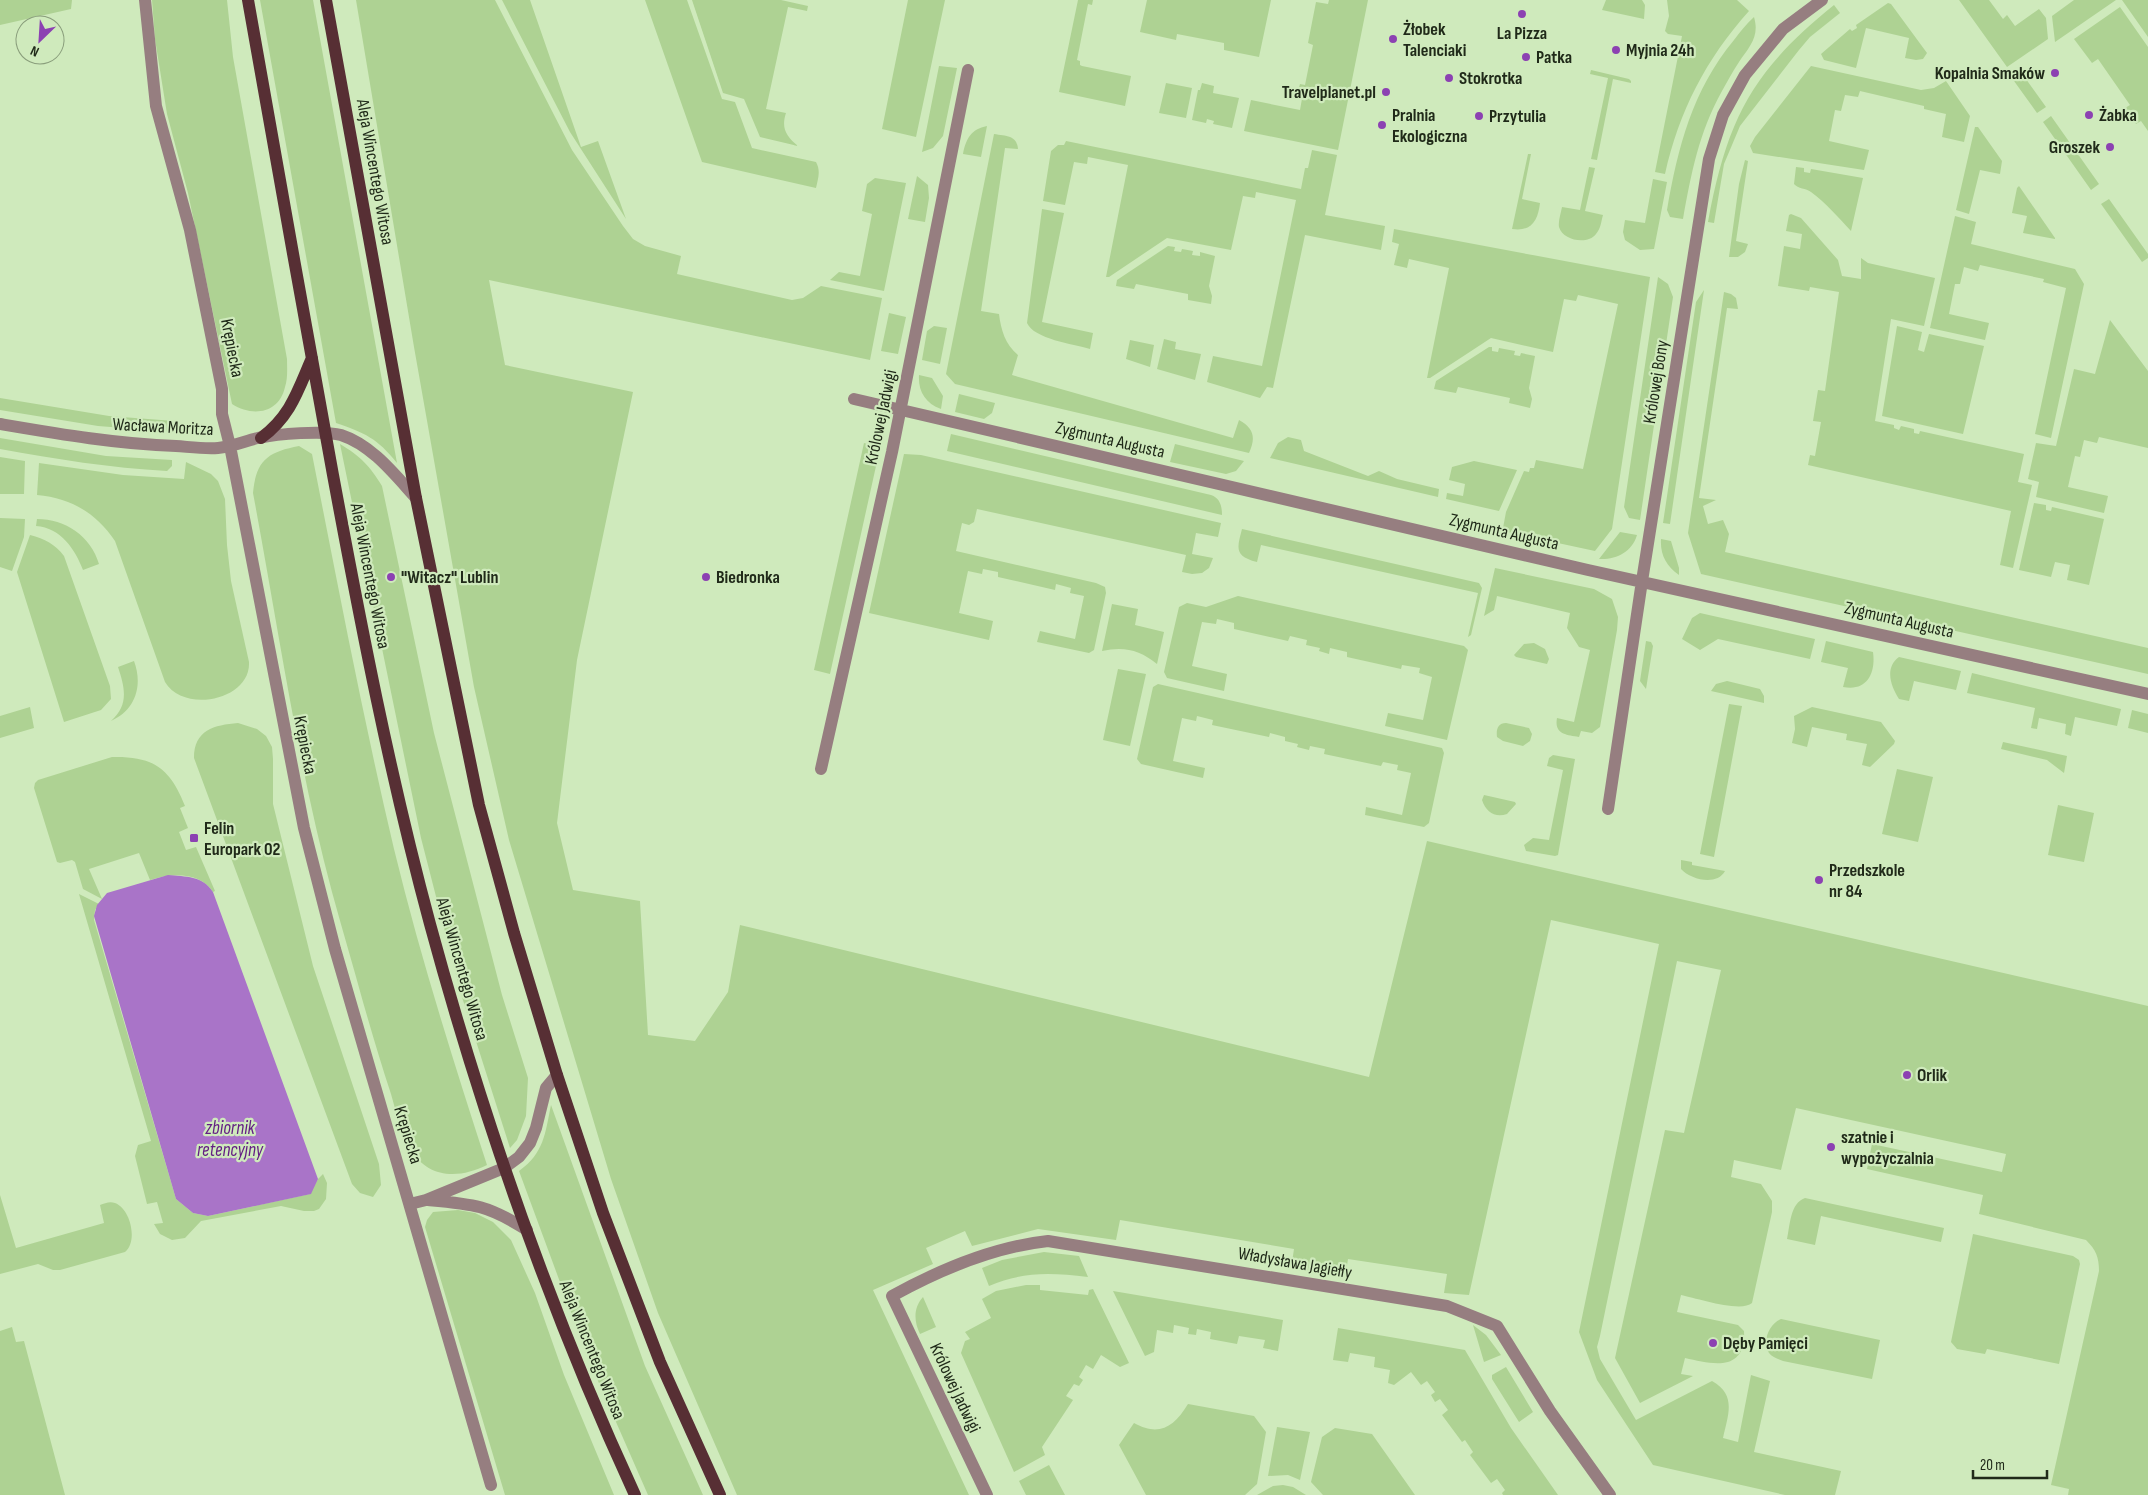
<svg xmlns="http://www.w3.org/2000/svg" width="2148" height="1495" font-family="'Sofia Sans Condensed',sans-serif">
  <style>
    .green { fill: #aed293 }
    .water { fill: #a974c8 }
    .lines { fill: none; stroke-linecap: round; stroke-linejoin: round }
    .minor { stroke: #967e80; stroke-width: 12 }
    .major { stroke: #572f34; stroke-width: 12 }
    .poi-dot { fill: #8c41b2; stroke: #cfeabc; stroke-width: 2 }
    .labels { text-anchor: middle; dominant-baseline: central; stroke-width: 4.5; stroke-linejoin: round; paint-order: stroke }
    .poi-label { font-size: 18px; font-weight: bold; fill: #202a19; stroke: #cfeabc; text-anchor: start }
    .street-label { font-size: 18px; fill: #202a19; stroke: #cfeabc }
    .water-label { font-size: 19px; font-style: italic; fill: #631e83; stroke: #cfeabc }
  </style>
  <rect width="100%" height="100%" fill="#cfeabc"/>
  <!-- green -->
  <path class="green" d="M0,0H72L71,9L0,25Z
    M152,0H227L233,57L287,359C287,368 288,378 285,387C279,414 252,417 232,404L188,193L167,114L155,39Z
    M260,0H313L397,463C377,438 365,433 336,423Z
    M356,0H495L572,150L623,226L633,239L645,246L681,256L677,274L792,300L803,298L821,286L882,298L870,360L489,280L505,365L633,392L577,660L557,823L573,890L640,901L648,1035L695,1041L728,992L740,925L1369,1077L1427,841L2148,1006V1495H2068L2069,1489L2051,1485L2099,1271C2099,1257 2096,1250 2086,1240L1979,1214L1983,1195L1867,1169L1872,1144L2002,1172L2006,1154L1796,1108L1781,1170L1734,1160L1731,1177L1761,1184L1772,1201V1212L1752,1303C1741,1313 1696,1298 1681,1295L1677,1312L1738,1325L1744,1331C1746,1373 1712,1364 1685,1358L1681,1374L1693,1376L1640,1403L1615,1358L1665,1130L1684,1133L1721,970L1677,961L1600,1336L1597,1347L1600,1359L1636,1420L1712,1381C1737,1395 1728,1415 1723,1438L1738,1442L1751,1375L1770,1381L1754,1452L1841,1471L1835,1495H1785L1653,1465L1597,1380L1579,1332L1659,944L1551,920L1469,1295L1444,1293L1447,1274L1348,1259L1345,1278L1291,1269L1294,1249L1120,1220L1116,1240L1038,1229L972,1246L965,1231L926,1248L933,1264L873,1290L969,1495H737L658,1313L611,1179L509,840L474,687L414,347Z
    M502,0H530L581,147L598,141L626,219L570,132Z
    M645,0H687L722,99L735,102L752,148L816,162C821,171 818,179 816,188L702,162Z
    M692,0H781L808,6L807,11L788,7L766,109L786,113C781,128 786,136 798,146L760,137L744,99L723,93Z
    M908,0H945L916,137L882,129Z
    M1078,0H1093L1092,5L1088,4L1077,60L1080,61V65L1082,66L1131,76L1125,106L1059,92Z
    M1147,0H1271L1259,57L1224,50V43L1177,34L1176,40L1140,32Z
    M1329,0H1368L1338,150L1244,131L1251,100L1300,110L1303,93L1298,91L1300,84L1305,85L1313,45L1308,43L1316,2L1328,4Z
    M1606,0H1642L1645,5L1644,19L1602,10Z
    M1667,0H1737L1749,11C1706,59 1679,111 1665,174L1655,172L1682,36L1668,34L1665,31L1669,16Z
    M1959,0H1989L2003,19L2007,15L2015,26L2039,9L2046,18L2048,39L2007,67Z
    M2074,0H2116L2055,42L2052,16Z
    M2122,0H2148V37Z
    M1888,3L1891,4L1927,53L1923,59L1916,60L1905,58L1909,38L1866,28L1856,68L1824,60L1821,54L1850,29L1852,31L1857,28L1856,25Z
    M1834,5L1840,13L1810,37L1799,50L1740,126L1724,164L1714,223L1708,222C1727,119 1752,71 1834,5Z
    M2120,7L2148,47V131L2141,121L2136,124L2125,108L2130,105L2098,59L2092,63L2074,39Z
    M1754,17C1760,37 1749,47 1739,62C1733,71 1727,82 1722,91C1699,132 1691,174 1683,219L1670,217L1667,210C1678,147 1692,91 1734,40C1740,32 1746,24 1754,17Z
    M939,66L957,68L943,136L933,148L922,152Z
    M1811,66L1921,90L1934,88L1946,81L1970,116L1964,142L1942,137L1946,114L1924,109V106L1860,91L1858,97L1845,95L1841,111L1835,110L1829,141L1869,150L1864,170L1753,153L1750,146L1755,137Z
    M1591,70L1629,79L1631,81V83L1613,79L1597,160L1591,159L1608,78L1590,74Z
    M2023,75L2046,107L2037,113L2014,81Z
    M1166,83L1192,88L1186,118L1159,113Z
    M1202,83L1214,86L1213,93L1239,98L1232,128L1213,124L1214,121L1207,119L1206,123L1192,120L1198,90H1200Z
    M2051,116L2099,184L2091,190L2043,122Z
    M987,126L981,157L963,154C966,139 971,129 987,126Z
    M1975,127H1978L2002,161L2000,174L1980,170L1969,214L1956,210Z
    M994,134C1006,136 1017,135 1018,149L1005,148L981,311L999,314C1001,330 1005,344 1018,355L1012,375L1233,438L1239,420C1254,428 1256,438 1249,453L955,384L946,374Z
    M1066,141L1301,189L1305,168H1308L1312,150L1337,155L1325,215L1385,226L1381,250L1305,235L1273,388L1267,387L1260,398L1207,382L1213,356L1262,366L1296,200L1256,192L1255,198L1243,196L1231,250L1167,238L1109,277H1106L1128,165L1088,157L1087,164L1074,162L1065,205L1043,201L1051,151L1058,145H1064Z
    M1528,154H1531L1522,199L1540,203C1538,220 1532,232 1512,229Z
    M1745,160L1748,161L1736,241L1748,244L1745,252L1738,257H1729L1739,184Z
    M1589,167L1595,168L1585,211L1603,215C1601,222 1601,228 1596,234C1588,245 1563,241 1559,227C1558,221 1561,213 1562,207L1580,210Z
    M1796,167L1804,168V172L1810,173L1811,169L1863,178L1851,231C1838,217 1826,203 1811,192C1806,188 1798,189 1794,184Z
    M917,176L928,185L929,198L925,222L908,219Z
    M875,178L906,183L884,291L830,280L839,272L860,276L872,214L862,211L867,184Z
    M1653,179L1667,182L1654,249L1640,250L1625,240L1623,232L1625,220L1645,223Z
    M2019,186L2055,238V239L2023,233L2027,216L2012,213L2017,188Z
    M2109,199L2148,254V258L2142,262L2101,204Z
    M1042,209L1064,213L1042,322L1093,333L1090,349C1073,344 1034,339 1027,323Z
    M1791,214L1801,218L1838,260L1842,276L1861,279V258L1868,263L1935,278L1924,326L1891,319L1875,421L1894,425V428L1899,430L1901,426L1914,429V433L1919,434L1920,431L2024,454L2018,482L2032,485L2013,568L2000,565L2011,511L1808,465L1810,455L1815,456L1821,422L1813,421L1818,390L1825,391L1839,292L1810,287L1809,291L1778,286L1784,246L1800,249L1802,234L1786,231L1789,215Z
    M1955,216L1976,222L1971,244L2075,269L2084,284L2051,438L2035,434L2066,288L2043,282L2044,279L1980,265L1978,271L1964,267L1960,284H1955L1949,314L1989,323L1985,340L1930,328Z
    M1394,229L1650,277L1612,529L1595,551L1507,532L1503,528L1506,512L1524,471L1529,472L1530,468H1534L1536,460L1583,469L1618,304L1578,295L1576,301L1564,299L1553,352L1491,338L1430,378H1427L1449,268L1409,259L1407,268L1394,265L1399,244L1392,242Z
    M1168,246L1175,247L1174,251L1181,252L1182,249L1193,251L1192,255L1200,256V252L1215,256L1209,286L1212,296L1211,304L1188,300V294L1136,284L1134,289L1116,286L1117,280Z
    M1658,277L1668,284L1673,297L1640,520L1629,518L1624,507Z
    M1704,290L1670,524L1663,523L1696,302Z
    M1724,292L1731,294L1736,298L1738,309L1727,308L1699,498L1716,500L1703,506L1708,524L1723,520L1729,534L1725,552L2148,648V674L1701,574L1688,533Z
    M889,313L906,317L898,354L881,351Z
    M2110,320L2148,371V448L2099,437L2097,443L2084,440L2080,457L2075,456L2068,487L2108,496L2104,513L2036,497L2039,482L2028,479L2036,443L2056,446L2074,369L2095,374Z
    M934,326L947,328L940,364L922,360L927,331Z
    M1897,326L1922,332L1918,350L1924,352L1929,334L1984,346L1963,434L1882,416Z
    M1164,339L1176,342L1175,349L1201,354L1195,380L1157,369Z
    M1130,340L1154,345L1150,367L1126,359Z
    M1489,347H1492V351L1498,352L1499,348L1515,351L1514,355L1520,356L1521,353L1535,356L1529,388L1532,399L1530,408L1509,403L1510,398L1458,387L1456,393L1434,389L1436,381Z
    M919,375L932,378L943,396L941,409C925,403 918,391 919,375Z
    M959,394L995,403L992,413L984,419L955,412Z
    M0,398L109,416L174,421V432L98,426L0,410Z
    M951,434L1211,495C1220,498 1222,506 1222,515L947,451Z
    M1288,437L1301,440L1304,451L1368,476L1379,471L1397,479L1439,489L1438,497L1270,458L1278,443Z
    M0,438L106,456L172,460V466L167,471C110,468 56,459 0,449Z
    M864,443L880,448L830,674L814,670Z
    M340,444C360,456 370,466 382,486L434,733L502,995L528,1078L526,1116L517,1140L510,1148L461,994L421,838Z
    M1175,444L1244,461L1236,471L1226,474L1170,462Z
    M299,446L312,454C338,586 363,718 394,849C420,956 453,1060 487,1165C459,1179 427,1179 410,1148C401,1132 396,1112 391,1094C381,1064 372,1033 363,1002C353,965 342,929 332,892C297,761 278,626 253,493C256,460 268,452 299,446Z
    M904,454L921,455L1221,523L1218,537L1196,533L1192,554L1213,558L1209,568L1202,573L1192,574L1182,572L1186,555L977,509L974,522L969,525L962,523L956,551L1096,583L1105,587L1106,593L1094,650L1089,653L1037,642L1040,631L1075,639L1084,596L1070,593L1071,588L1056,584L1055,590L998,577V572L983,569L982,574L968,571L959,613L993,621L989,640L869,613Z
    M0,457L25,461L24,494H0Z
    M1474,461L1517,470L1499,511L1446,499L1447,493L1463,496L1465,484L1449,480L1452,467Z
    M186,462L211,474L218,481L225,499L227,545L231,581L249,662C251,700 184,714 165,682L115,541C96,513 71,498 37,495L39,463L123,475L184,479Z
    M2034,503L2046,505V510L2051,511L2052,507L2104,519L2089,585L2067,580L2070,565L2055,562L2051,577L2019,570Z
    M0,518L25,519L24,537L12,571L0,567Z
    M37,519C65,519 91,536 99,564L83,570C75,549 61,528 36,526Z
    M1242,529L1479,583L1482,588L1471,635L1468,637L1478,593L1261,545L1257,562C1234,556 1237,548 1242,529Z
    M1620,532L1637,535C1632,552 1616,560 1599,559Z
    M30,535C45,539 55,544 64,556L110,686L111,699L101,710L64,722L17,572Z
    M1661,539L1671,541L1679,568V575C1666,566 1660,554 1661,539Z
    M1495,568L1594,589L1612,599L1618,617L1617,630L1600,727L1592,733L1581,731L1579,737C1566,735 1554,734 1557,718L1574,722L1590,650L1579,647L1567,628L1570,613L1497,596L1494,610L1484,616Z
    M1238,596L1464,646L1468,650L1447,740L1385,726L1388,713L1423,720L1432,677L1419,673L1420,668L1402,665L1401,669L1347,657V652L1330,648L1329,654L1319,651L1320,648L1306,645L1307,640L1290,636L1288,641L1234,629V623L1217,619L1216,624L1202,622L1192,666L1227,674L1224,691L1167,678L1164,672L1179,607L1187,603L1206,607Z
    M1112,604L1138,609L1135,625L1164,632L1157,664C1140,650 1124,646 1102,651Z
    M1700,613L1815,639L1810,659L1718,639L1700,650L1682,639L1692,618Z
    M1646,641L1651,642L1653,646L1646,689L1640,681Z
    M1826,641L1873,652C1876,673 1867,692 1843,687L1848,668L1821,662Z
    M1534,643L1545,649L1549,659L1547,664L1516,657L1514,655L1524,644Z
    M1899,657L1961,671L1956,690L1914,681L1909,701L1899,699C1891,687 1884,668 1899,657Z
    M134,661C143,685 136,710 111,721C129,705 125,688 118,667Z
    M1118,669L1146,674L1130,746L1103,740Z
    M1972,673L2121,709L2117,726L2075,717L2071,736L2065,734L2066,724L2039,718L2037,729L2031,728L2035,708L1967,693Z
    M1727,681L1760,689L1764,696V703L1711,691L1716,684Z
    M1158,684L1442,748L1444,753L1429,823L1424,827L1365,815L1366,807L1402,815L1411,773L1397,770L1398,765L1383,762L1381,766L1324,754L1325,749L1310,746L1309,750L1297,747L1298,744L1285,741V737L1270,733L1269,737L1212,725L1213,720L1197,716L1196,721L1182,718L1173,761L1205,768L1203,778L1141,764L1137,759L1153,687Z
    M1729,704L1742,706L1714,857L1700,854Z
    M30,707L34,728L0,738V716Z
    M1812,707L1881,722L1895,741L1894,744L1870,767L1862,765L1867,744L1846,740L1847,734L1812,727L1807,747L1792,743L1795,729L1794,716Z
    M2132,710L2148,714V733L2128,728Z
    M238,723L257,729L266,736L272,747L273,759V804L313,966L379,1164L381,1185L373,1197L360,1193L352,1184L194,758C194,730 214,725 238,723Z
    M1506,723L1529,728L1532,734L1530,741L1523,746L1503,741L1497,737C1496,729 1498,723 1506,723Z
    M2003,742L2067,756L2064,773L2047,760L2001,749Z
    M1553,755L1575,759L1558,855L1555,856L1526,851L1524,845L1533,838L1549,840L1563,770L1547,766L1549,758Z
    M112,757C153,756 170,768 185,806L180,808L188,828L179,832L186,850L196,847L215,891L213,892C200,871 170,873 150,880L139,853L89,869L102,899L83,889L75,862L72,860L60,863L57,862L34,788L35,783L38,780Z
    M1897,769L1933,777L1918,842L1882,834Z
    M1484,795L1515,802L1516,804L1507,814C1495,818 1486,812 1482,800Z
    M2058,805L2094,813L2084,862L2048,855Z
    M1681,860L1692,862V865L1725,871C1717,886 1691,880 1681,869Z
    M79,894L99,904L95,910L94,920L176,1199L193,1213L208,1216L310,1194L318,1179L323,1174L327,1183L326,1199L319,1209L314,1211H304L281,1206L201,1221L185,1238L172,1240L160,1234L154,1224L163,1223L157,1202L147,1204L135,1156L138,1145L151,1141Z
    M551,1105L645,1366L703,1495H648L588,1358L519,1171C544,1153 545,1134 551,1105Z
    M0,1195L16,1248L104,1223L100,1205C105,1203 110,1201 115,1203C131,1209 138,1242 125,1252L60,1270H53L38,1264L0,1274Z
    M1805,1198L1944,1228L1941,1242L1821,1216L1815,1245L1787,1239C1790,1226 1790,1203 1805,1198Z
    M458,1210L475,1213L493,1222L511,1240L535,1293L564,1375L614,1495H505L425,1227L427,1220L433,1212Z
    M1973,1234L2073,1256L2079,1260L2080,1264L2059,1364L1987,1349L1985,1354L1957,1349L1951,1342Z
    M1044,1252L1079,1256L1088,1277C1051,1273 1025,1271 989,1286L982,1268L1002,1260Z
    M1026,1285H1040V1290L1088,1295L1089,1290L1093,1289L1129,1363L1120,1367L1101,1355L1093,1369L1086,1365L1079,1377L1083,1380L1079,1386L1074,1384L1066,1396L1073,1400L1042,1447L1045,1455L1014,1472L961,1353L965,1341L970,1339L965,1332L991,1318L982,1299L996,1291Z
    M1113,1291L1283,1320L1278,1351L1263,1348L1265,1340L1239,1336L1237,1344L1210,1339L1211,1332L1197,1329L1196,1335L1188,1334L1189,1328L1174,1325L1173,1333L1157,1330L1154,1352L1145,1356Z
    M923,1297L936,1327L920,1334C914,1322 913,1308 923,1297Z
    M1781,1319L1880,1340L1872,1379L1783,1361C1778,1359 1772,1357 1769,1353C1761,1341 1770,1323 1781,1319Z
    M1473,1325L1486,1335L1501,1355L1484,1362Z
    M12,1327L16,1342L24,1341L65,1495H0V1331Z
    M1338,1328L1465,1350L1511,1428L1558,1495H1503L1502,1493L1505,1490L1497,1479L1491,1483L1470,1455L1473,1452L1465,1440L1462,1442L1442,1415L1448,1410L1440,1399L1435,1402L1431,1395L1435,1392L1427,1381L1421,1385L1411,1372L1394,1385L1388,1383L1390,1370L1374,1367L1375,1357L1350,1353L1348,1362L1333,1360Z
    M1506,1367L1533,1412L1519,1422L1492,1379V1375Z
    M1188,1404L1254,1416L1266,1432L1257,1484L1245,1495H1146L1119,1445L1134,1423C1159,1437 1174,1427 1188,1404Z
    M1277,1427L1310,1432L1300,1480L1288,1475L1268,1476Z
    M1335,1428L1372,1434L1415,1495H1323L1311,1482L1322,1437Z
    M1049,1465L1065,1495H1026L1019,1481Z
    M1283,1485L1293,1487L1306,1495H1257L1273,1486Z"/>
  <!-- water -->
  <path class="water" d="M168,875C186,877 202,875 213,892L318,1179L311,1194L208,1216L193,1213L176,1199L94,916L97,905L107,893Z"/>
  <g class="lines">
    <!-- minor -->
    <path class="minor" d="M145,0L156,106L190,230L222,389V414L230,446L304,828L335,949L491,1485
      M854,399L1588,570L2148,694
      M0,424C59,434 117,444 176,446C190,447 204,449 218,448C232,447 245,441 258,438C278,434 323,430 341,435C372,445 395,475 416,498
      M821,769L892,452L968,70
      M1608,809L1642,581L1709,159L1723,115L1745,75L1783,29L1822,0
      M428,1200C473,1204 488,1205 527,1230
      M410,1204L426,1200L504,1168L519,1157L530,1143L536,1128L546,1088L557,1075
      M987,1495L892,1296C941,1269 993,1247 1048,1241L1447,1306L1497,1326L1550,1411L1610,1495"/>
    <!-- major -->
    <path class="major" d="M248,0C276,158 304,317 333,475C361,626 390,776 430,924C483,1119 550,1311 635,1495
      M326,0L416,498L479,805L514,933L557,1075L603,1213L660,1362L720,1495
      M261,438C291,416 298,390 312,358"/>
  </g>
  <!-- markers -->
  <g class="poi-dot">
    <circle cx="1522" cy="14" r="5"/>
    <circle cx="1393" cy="39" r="5"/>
    <circle cx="1616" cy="50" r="5"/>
    <circle cx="1526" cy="57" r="5"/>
    <circle cx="2055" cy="73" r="5"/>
    <circle cx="1449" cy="78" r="5"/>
    <circle cx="1386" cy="92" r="5"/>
    <circle cx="2089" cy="115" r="5"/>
    <circle cx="1479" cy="116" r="5"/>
    <circle cx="1382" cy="125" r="5"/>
    <circle cx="2110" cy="147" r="5"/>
    <circle cx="391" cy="577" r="5"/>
    <circle cx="706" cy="577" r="5"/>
    <rect x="189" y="833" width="10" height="10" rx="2.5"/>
    <circle cx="1819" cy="880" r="5"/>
    <circle cx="1907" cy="1075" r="5"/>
    <circle cx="1831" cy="1147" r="5"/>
    <circle cx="1713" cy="1343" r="5"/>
  </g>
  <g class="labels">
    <!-- poi labels -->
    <g class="poi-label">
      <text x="1403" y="29">Żłobek<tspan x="1403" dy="21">Talenciaki</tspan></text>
      <text x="1522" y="33" text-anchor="middle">La Pizza</text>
      <text x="1626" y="50">Myjnia 24h</text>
      <text x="1536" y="57">Patka</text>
      <text x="2045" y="73" text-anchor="end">Kopalnia Smaków</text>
      <text x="1459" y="78">Stokrotka</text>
      <text x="1376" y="92" text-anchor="end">Travelplanet.pl</text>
      <text x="1392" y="115">Pralnia<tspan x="1392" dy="21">Ekologiczna</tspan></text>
      <text x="2099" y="115">Żabka</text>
      <text x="1489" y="116">Przytulia</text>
      <text x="2100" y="147" text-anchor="end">Groszek</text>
      <text x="401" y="577">"Witacz" Lublin</text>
      <text x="716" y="577">Biedronka</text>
      <text x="204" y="828">Felin<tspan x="204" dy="21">Europark 02</tspan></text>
      <text x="1829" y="870">Przedszkole<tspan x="1829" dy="21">nr 84</tspan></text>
      <text x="1917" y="1075">Orlik</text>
      <text x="1841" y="1137">szatnie i<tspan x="1841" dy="21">wypożyczalnia</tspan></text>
      <text x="1723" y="1343">Dęby Pamięci</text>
    </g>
    <!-- street labels -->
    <g class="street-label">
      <text transform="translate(375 172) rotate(80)">Aleja Wincentego Witosa</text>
      <text transform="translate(232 348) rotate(79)">Krępiecka</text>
      <text transform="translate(1656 382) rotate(-81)">Królowej Bony</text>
      <text transform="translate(881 417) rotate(-78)">Królowej Jadwigi</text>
      <text transform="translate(163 427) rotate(3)">Wacława Moritza</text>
      <text transform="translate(1110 440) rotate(13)">Zygmunta Augusta</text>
      <text transform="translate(1504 532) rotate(13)">Zygmunta Augusta</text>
      <text transform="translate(370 576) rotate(79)">Aleja Wincentego Witosa</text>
      <text transform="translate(1899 620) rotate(13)">Zygmunta Augusta</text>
      <text transform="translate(305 745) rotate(79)">Krępiecka</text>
      <text transform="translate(462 969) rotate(74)">Aleja Wincentego Witosa</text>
      <text transform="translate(408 1135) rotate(73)">Krępiecka</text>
      <text transform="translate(1295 1263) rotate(10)">Władysława Jagiełły</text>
      <text transform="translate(592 1350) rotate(68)">Aleja Wincentego Witosa</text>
      <text transform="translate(955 1388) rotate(65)">Królowej Jadwigi</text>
    </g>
    <!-- water labels -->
    <g class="water-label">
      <text x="230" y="1128">zbiornik<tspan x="230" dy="22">retencyjny</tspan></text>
    </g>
  </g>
  <!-- north arrow -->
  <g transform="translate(40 40) rotate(205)"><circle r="24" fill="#cfeabc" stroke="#899d7b"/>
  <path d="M0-4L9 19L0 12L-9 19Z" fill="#8c41b2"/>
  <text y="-8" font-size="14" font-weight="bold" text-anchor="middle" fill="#202a19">N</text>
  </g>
  <!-- scale -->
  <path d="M1973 1470v8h74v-8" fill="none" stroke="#202a19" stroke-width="2.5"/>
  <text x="1980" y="1470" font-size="15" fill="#202a19" stroke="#cfeabc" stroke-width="4" paint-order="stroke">20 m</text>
</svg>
